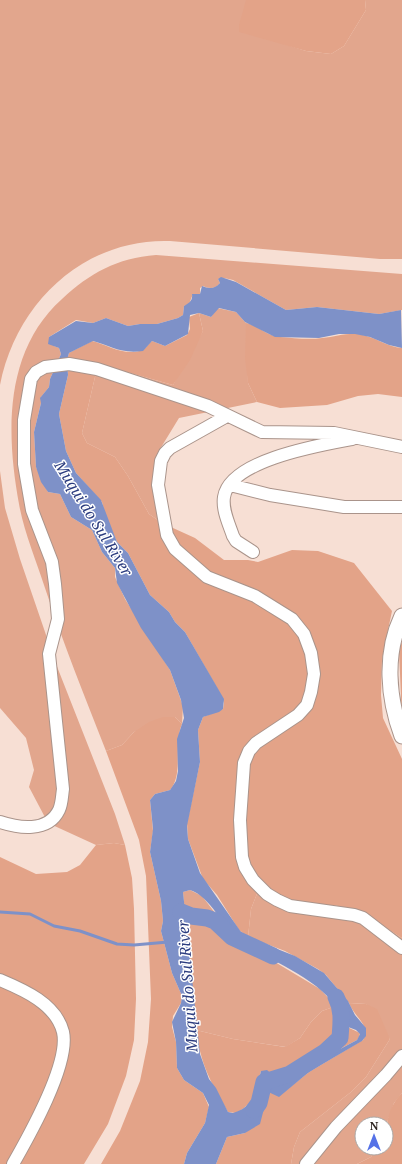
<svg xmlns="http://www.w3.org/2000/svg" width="402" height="1164" font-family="'Noto Serif',serif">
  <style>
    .green { fill: #e2a68d }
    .forest { fill: #e3a388 }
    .water { fill: #7e91c8; fill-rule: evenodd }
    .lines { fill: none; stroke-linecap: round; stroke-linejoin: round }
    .stream { stroke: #7e91c8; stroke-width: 3 }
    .river { stroke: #7e91c8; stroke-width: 17 }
    .minor-casing { stroke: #aa948b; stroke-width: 14 }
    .major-casing { stroke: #aa948b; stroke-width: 17 }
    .minor { stroke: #fff; stroke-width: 12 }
    .major { stroke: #fff; stroke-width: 15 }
    .labels { text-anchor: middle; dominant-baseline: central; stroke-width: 3; stroke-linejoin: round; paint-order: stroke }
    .water-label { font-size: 15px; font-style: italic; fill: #2b3c7f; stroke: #fff }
  </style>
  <rect width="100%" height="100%" fill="#f7dfd4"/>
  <!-- green -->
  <path class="green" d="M0,0H246V3L275,41L306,51L331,54L344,46L366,10L365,0H402V259H380L170,241C84,238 16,303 0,385Z
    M156,255L402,274V310L379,314L317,307L286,310L233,280L224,278L218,279L220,283C216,289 209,289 203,286L200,288V294H193L189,304L184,306L183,315L178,318L157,324H140L128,326L106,318L93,323L76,320L49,337L54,346L59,348L61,354L50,379L49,387L41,397V403L34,432L36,467L48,492L60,494L71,517L92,530L102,552L115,568V577L125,599L170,670L183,706L182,724L175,717L134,732L122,745L106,751C85,697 63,643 45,588C36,560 24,532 19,504C6,433 4,351 62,299C90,273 117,258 156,255Z
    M217,308L236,312L246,323L248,383L257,402L179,418L157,454L162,523L149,514L128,476L115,457L87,443L82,433L98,364L173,385L203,331L199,313L211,317Z
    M0,471L5,508L20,559L56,664L115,814L125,845L114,843L96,845L48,823L29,787L34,770L26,738L0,708Z
    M260,886L321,907L334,905L361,912L402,938V1093L394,1103L386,1125L362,1124V1148H376L371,1157L357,1164H291L294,1147L300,1132L351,1092L366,1077L390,1039L366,1004L349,1003L326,975L318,969L285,951L248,937L251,909Z
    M190,890L202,896L222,922L238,940L320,989L336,1006L322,1011L311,1022L300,1038L286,1047L233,1039L196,1030L183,892Z"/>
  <!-- forest -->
  <path class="forest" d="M246,0H365L366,10L344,46L331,54L306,51L239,32V25Z
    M199,313L203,331L190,360L173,385L98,364L82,433L87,443L115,457L128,476L149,514L162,523L195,538L224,560H248L258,562L292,550L318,551L354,563L392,611L382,659L381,695L383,718L402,759V938L361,912L334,905L321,907L292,901L260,886L251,909L248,937L239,930L217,895L203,879L188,839L187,823L200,762L198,730L203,717L223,709L224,703L221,695L185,632L175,622L169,612L150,595L128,553L117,542L105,514L102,502L76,473L66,451L59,414L68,375L67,360L69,353L92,341C108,345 127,358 144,349C147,347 149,343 152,341L165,346L187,335L190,329L189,317Z
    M246,323C258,325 267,336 280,337C293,338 309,340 322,338C335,337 345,333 358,334C374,336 387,347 402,348V397L378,394L358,396L327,405L280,408L257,402L248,383L245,359Z
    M402,641V719L399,651Z
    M163,717H175L182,724C173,745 184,774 170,790L155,794L150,800L153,831L150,852L161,901L163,921L161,931L172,973L182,996L181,1003L173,1016L172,1027L176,1042L177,1068L184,1080L203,1093L209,1107L205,1123L187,1153L184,1164H101L120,1131L140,1081L148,1042L151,999L146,876L139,840L106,751L122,745L134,732L149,722Z
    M114,843L125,845L132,878L134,909L136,999L134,1040L126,1076L108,1124L84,1164H0V857L36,874L67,872L80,865L96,845Z
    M349,1003L366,1004L377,1009L390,1039L366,1077L351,1092L300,1132L294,1147L291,1164H216L227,1137L245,1133L262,1088L279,1096L309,1072L363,1040C372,1026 354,1017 349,1003Z
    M336,1006L341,1014L343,1025L360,1033L359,1037L357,1040L281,1080L261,1071C255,1090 257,1102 236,1113L228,1112C210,1081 201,1065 196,1030L233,1039L285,1047L300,1038L311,1022L322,1011Z
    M402,1093V1164H357L371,1157L376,1148H386C386,1127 386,1109 402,1093Z"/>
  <!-- water -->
  <path class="water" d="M221,277L236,282L286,310L317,307L379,314L401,310L402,348L389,345L370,337L355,334H339L319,338L275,337L245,322L236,312L219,308L211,317L199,313L190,315L188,334L165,346L152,341L143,351C120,354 112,346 93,341L69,353L67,360L68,375L59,414L66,451L76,473L101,500L117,542L128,553L150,595L169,612L175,622L185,632L224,699L223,709L219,712L203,717L198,730L200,762L187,826L188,839L200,873L241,932L252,939L295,956L324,973L348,1001L355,1015L366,1028V1036L362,1041L309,1072L279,1097L262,1089L267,1097L260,1124L245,1133L227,1137L216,1164H184L187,1153L205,1123L209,1105L203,1093L184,1080L177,1068L176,1042L172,1022L181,1003L182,996L172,973L161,931L163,921L161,901L150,852L153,829L150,800L155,794L170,790L176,781L178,771L177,739L184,718L181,700L170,670L141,628L117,583L115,568L102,552L92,530L71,517L60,494L48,492L41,482L36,467L34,432L41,403L40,398L49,387L50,379L61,354L59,348L48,344L49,337L76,321L93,323L106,318L128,326L140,324H157L178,318L183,315L184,306C189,303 193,301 192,294H200L202,286C209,289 215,289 220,283L218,279ZM190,890C211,897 222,926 239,940C243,944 250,946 255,950C284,967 337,988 343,1025L356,1030L360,1034L357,1040L282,1080L277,1079L267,1070L261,1071C256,1089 255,1107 233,1113L228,1112L216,1088L209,1079L200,1054L183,892Z"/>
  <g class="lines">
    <!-- stream -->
    <path class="stream" d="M0,912L30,914L54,926L80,931L117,944L134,945L168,942"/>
    <!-- river -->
    <path class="river" d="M181,912L191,916L207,918L215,921L232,937L273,956
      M254,1110L259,1103L264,1082L290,1074L325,1052L340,1038C341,1023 343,1011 336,997"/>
    <!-- minor casing -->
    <g class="minor-casing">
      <path id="minor" d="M227,416L170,448L165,453L161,461L158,485L167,535L175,549L207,577L255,596L292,619L304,634L311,653L314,674L311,692L307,705L298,715L256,743L249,751L244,763L240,820L242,857L245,867L253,880L267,894L277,900L290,906L354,915L363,918L402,948
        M230,485L270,495L344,507H402
        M253,552L236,541L233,536C229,524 222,510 224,497C230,460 320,445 352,439
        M0,822C18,828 48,833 59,810C62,804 62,795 63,789L49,654L58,619L55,584L52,562L32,510L24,464V420L31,379L36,372L45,367L69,364L97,369L208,406L262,432L334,433L402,447
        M0,980C24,990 56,1004 63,1032C70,1064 29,1136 13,1164
        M306,1164L336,1127L386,1075L402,1056"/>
    </g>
    <!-- major casing -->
    <g class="major-casing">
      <path id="major" d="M402,616C384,654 388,698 402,736"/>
    </g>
    <!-- minor -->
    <use href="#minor" class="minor"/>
    <!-- major -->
    <use href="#major" class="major"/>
  </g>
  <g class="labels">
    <!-- water labels -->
    <g class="water-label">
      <text transform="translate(94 518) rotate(58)">Muqui do Sul River</text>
      <text transform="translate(187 986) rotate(-94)">Muqui do Sul River</text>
    </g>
  </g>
  <!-- north arrow -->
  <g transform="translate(374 1136)"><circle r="19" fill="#ffffff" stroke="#aba8a6"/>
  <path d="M0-3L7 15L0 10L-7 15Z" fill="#5572e7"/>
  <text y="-6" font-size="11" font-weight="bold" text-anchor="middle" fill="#2e2521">N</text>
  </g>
</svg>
